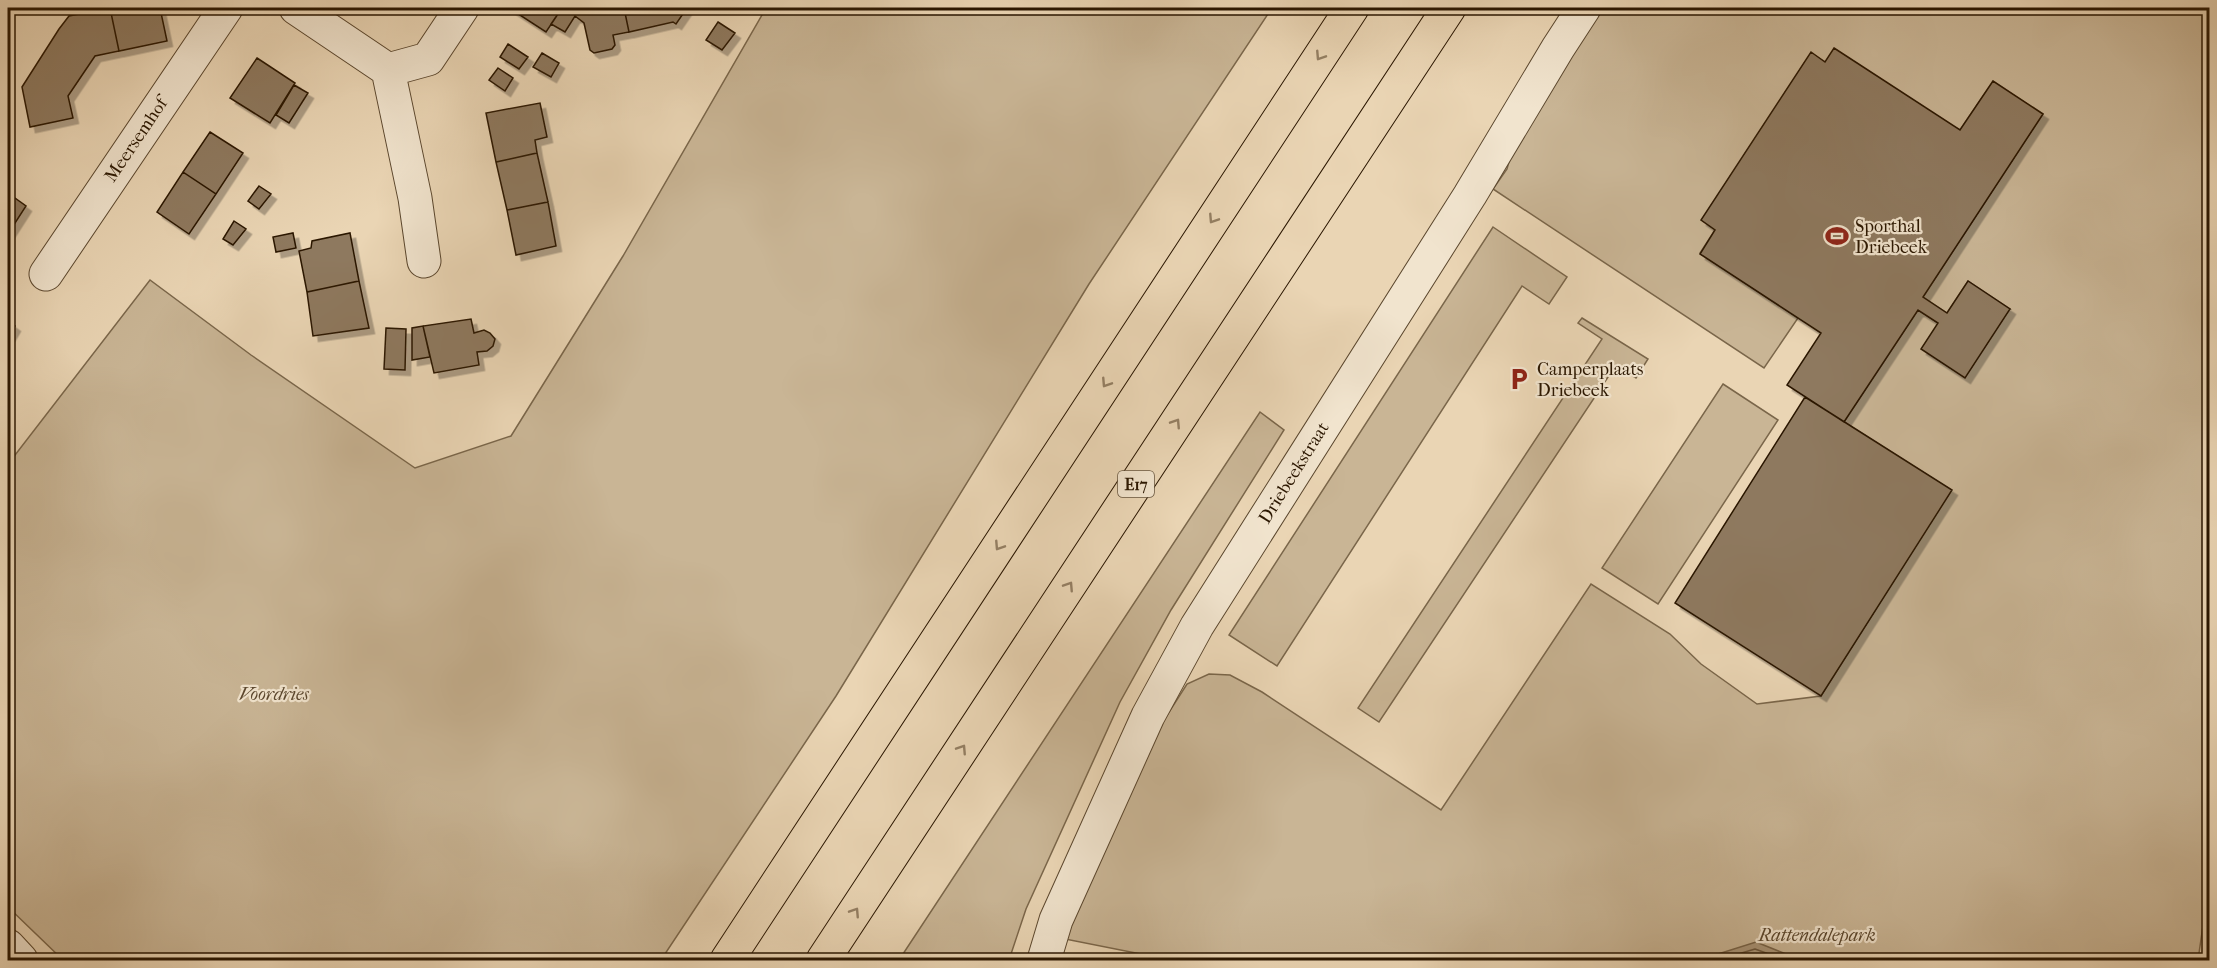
<svg xmlns="http://www.w3.org/2000/svg" width="2217" height="968" font-family="'IM FELL French Canon',serif">
  <style>
    .green { fill: #c9b595; stroke: #7a664a; stroke-width: 1.5 }
    .water { fill: #a99477; stroke: #766247; stroke-width: 1.5 }
    .lines { fill: none; stroke-linecap: round; stroke-linejoin: round }
    .shore { stroke: #6a553c; stroke-width: 1.5 }
    .building { fill: #8e795e; stroke: #2a1600; stroke-width: 1.5; filter: url(#shadow) }
    .minor-casing { stroke: #5a462d; stroke-width: 35 }
    .highway-casing { stroke: #2a1600; stroke-width: 35 }
    .minor { stroke: #f1e4ce; stroke-width: 33 }
    .highway { stroke: #ead5b4; stroke-width: 33 }
    .oneway { stroke: #947f63 }
    .labels { text-anchor: middle; dominant-baseline: central; stroke-width: 4.5; stroke-linejoin: round; paint-order: stroke }
    .shield { fill: #f1e4ce; stroke: #66543e; stroke-width: 1.5 }
    .shield-label { font-size: 16px; font-weight: bold; fill: #2a1600 }
    .street-label { font-size: 18px; fill: #2a1600; stroke: #f1e4ce }
    .poi-label { font-size: 18px; fill: #2a1600; stroke: #f1e4ce; text-anchor: start }
    .park-label { font-size: 18px; font-style: italic; fill: #5a462d; stroke: #f1e4ce }
  </style>
  <defs>
    <filter id="shadow"><feDropShadow dx="5.5" dy="5.5" stdDeviation="0" flood-color="#0004"/></filter>
  </defs>
  <rect width="100%" height="100%" fill="#ead5b4"/>
  <filter id="stains"><feTurbulence type="fractalNoise" baseFrequency=".00333" numOctaves="4"/><feColorMatrix values="0 0 0 0 .2 0 0 0 0 .09 0 0 0 0 .02 0 0 0 .5 -.17"/></filter>
  <radialGradient id="worn" r=".72"><stop offset=".6" stop-color="#630" stop-opacity="0"/><stop offset="1" stop-color="#630" stop-opacity=".3"/></radialGradient>
  <!-- green -->
  <path class="green" d="M766,8H1272L1089,284L836,696L661,960H63L8,907V459H12L150,280L251,355L415,468L511,436L623,256Z
    M1602,8H2209L2210,877L2198,960H1171L1065,939L1162,723L1187,684L1209,674L1230,675L1262,692L1441,810L1591,584L1670,634L1701,664L1757,704L1821,696L1951,490L1844,422L1918,310L1938,323L2010,309L1968,281L1947,313L1923,297L2043,114L1993,81L1960,130L1825,62L1811,53L1715,230L1700,253L1798,318L1764,368L1493,189L1507,169L1515,140Z
    M1493,227L1567,277L1549,304L1522,286L1277,666L1229,635Z
    M1582,318L1648,359L1636,378L1616,365L1379,722L1358,708L1602,339L1578,323Z
    M1723,384L1778,420L1658,604L1602,568Z
    M1260,412L1284,430L1171,610L1120,702L1026,909L1009,960H899Z"/>
  <!-- water -->
  <path class="water" d="M1756,942L1801,960H1699Z"/>
  <g class="lines">
    <!-- shore -->
    <path class="shore" d="M1718,960L1755,949L1785,960"/>
  </g>
  <!-- building -->
  <path class="building" d="M110,8H160L167,41L119,51Z
    M110,8L119,51L95,56L68,96L73,118L30,127L22,87L59,29L69,16Z
    M509,8H562L546,32Z
    M562,8H624L629,32L613,35L615,45L612,49L594,53L590,50L584,23L575,16L565,32L551,24Z
    M624,8H687L676,24L673,22L629,32Z
    M718,22L735,33L722,50L706,40Z
    M508,44L528,57L519,69L500,57Z
    M1834,48L1960,130L1993,81L2043,114L1923,297L1947,313L1968,281L2010,309L1965,378L1921,349L1938,323L1918,310L1844,422L1787,385L1821,333L1700,254L1715,230L1701,220L1811,52L1825,62Z
    M542,53L559,63L551,77L533,67Z
    M257,58L295,83L270,123L230,98Z
    M498,68L513,78L505,91L489,80Z
    M294,85L308,93L289,123L276,115Z
    M540,103L547,137L535,140L537,153L496,162L486,113Z
    M210,132L243,153L216,194L183,172Z
    M537,153L548,202L507,210L496,162Z
    M183,172L216,194L189,234L157,212Z
    M259,186L271,194L259,209L248,201Z
    M8,193L26,206L8,234Z
    M548,202L556,246L516,255L507,210Z
    M234,221L246,229L233,245L223,239Z
    M293,233L296,248L276,252L273,237Z
    M350,233L359,281L307,292L299,251L311,248L312,241Z
    M359,281L369,328L313,336L307,292Z
    M471,319L474,333L484,330L490,333L495,339L493,346L487,351L477,352L479,365L434,373L423,326Z
    M8,321L15,326L8,338Z
    M423,326L430,357L412,360V328Z
    M386,328L406,329L405,370L384,369Z
    M1805,397L1952,490L1821,696L1675,603Z"/>
  <g class="lines">
    <!-- minor casing -->
    <g class="minor-casing">
      <path id="minor" d="M296,8L388,70L415,198L424,261
        M388,70L428,59L462,8
        M46,274L226,8
        M8,946L21,960
        M1044,960L1056,920L1148,716L1197,626L1470,195L1558,48L1584,8"/>
    </g>
    <!-- highway casing -->
    <g class="highway-casing">
      <path id="highway" d="M727,960L1352,8
        M823,960L1449,8"/>
    </g>
    <!-- minor -->
    <use href="#minor" class="minor"/>
    <!-- highway -->
    <use href="#highway" class="highway"/>
  </g>
  <!-- one-way arrows -->
  <defs><path id="oneway-chevron" d="M-2-3.5L2.5 0L-2 3.5" fill="none" stroke-width="1.6" stroke-linecap="round" stroke-linejoin="round" transform="scale(1.5)"/></defs>
  <g class="oneway">
    <use href="#oneway-chevron" transform="translate(1320 56) rotate(123)"/>
    <use href="#oneway-chevron" transform="translate(1213 219) rotate(123)"/>
    <use href="#oneway-chevron" transform="translate(1106 383) rotate(123)"/>
    <use href="#oneway-chevron" transform="translate(1176 423) rotate(-57)"/>
    <use href="#oneway-chevron" transform="translate(999 546) rotate(123)"/>
    <use href="#oneway-chevron" transform="translate(1069 586) rotate(-57)"/>
    <use href="#oneway-chevron" transform="translate(962 749) rotate(-57)"/>
    <use href="#oneway-chevron" transform="translate(855 912) rotate(-57)"/>
  </g>
  <!-- icons -->
  <defs>
    <g id="stadium-bare" transform="scale(1.8)"><path d="M0-5a6.5 5 0 1 0 0 10a6.5 5 0 1 0 0-10ZM-3.5-1.8h7v3.6h-7Z" fill="#8f2418" stroke="#f1e4ce" stroke-width="2.5" paint-order="stroke"/></g>
    <g id="parking-bare" transform="scale(1.8)"><path d="M-3.5-5.5H1a3.5 3.5 0 0 1 0 7H-1V5.5H-3.5ZM-1-3.4V-.6H.8a1.4 1.4 0 0 0 0-2.8Z" fill="#8f2418" stroke="#f1e4ce" stroke-width="2.5" paint-order="stroke"/></g>
  </defs>
  <g fill-rule="evenodd">
    <use href="#stadium-bare" x="1837" y="236"/>
    <use href="#parking-bare" x="1519" y="379"/>
  </g>
  <g class="labels">
    <!-- shield labels -->
    <rect class="shield" x="1118" y="471" width="36" height="26" rx="4.5"/>
    <g class="shield-label">
      <text x="1136" y="484">E17</text>
    </g>
    <!-- street labels -->
    <g class="street-label">
      <text transform="translate(136 140) rotate(-56)">Meersemhof</text>
      <text transform="translate(1294 473) rotate(-58)">Driebeekstraat</text>
    </g>
    <!-- poi labels -->
    <g class="poi-label">
      <text x="1855" y="226">Sporthal<tspan x="1855" dy="21">Driebeek</tspan></text>
      <text x="1537" y="369">Camperplaats<tspan x="1537" dy="21">Driebeek</tspan></text>
    </g>
    <!-- park labels -->
    <g class="park-label">
      <text x="274" y="694">Voordries</text>
      <text x="1817" y="935">Rattendalepark</text>
    </g>
  </g>
  <!-- margin -->
  <rect width="2217" height="968" fill="none" stroke="#ead5b4" stroke-width="30"/>
  <rect x="9" y="9" width="2199" height="950" fill="none" stroke="#2a1600" stroke-width="3"/>
  <rect x="15" y="15" width="2187" height="938" fill="none" stroke="#2a1600" stroke-width="1.5"/>
  <rect width="100%" height="100%" filter="url(#stains)"/>
  <rect width="100%" height="100%" fill="url(#worn)"/>
</svg>
